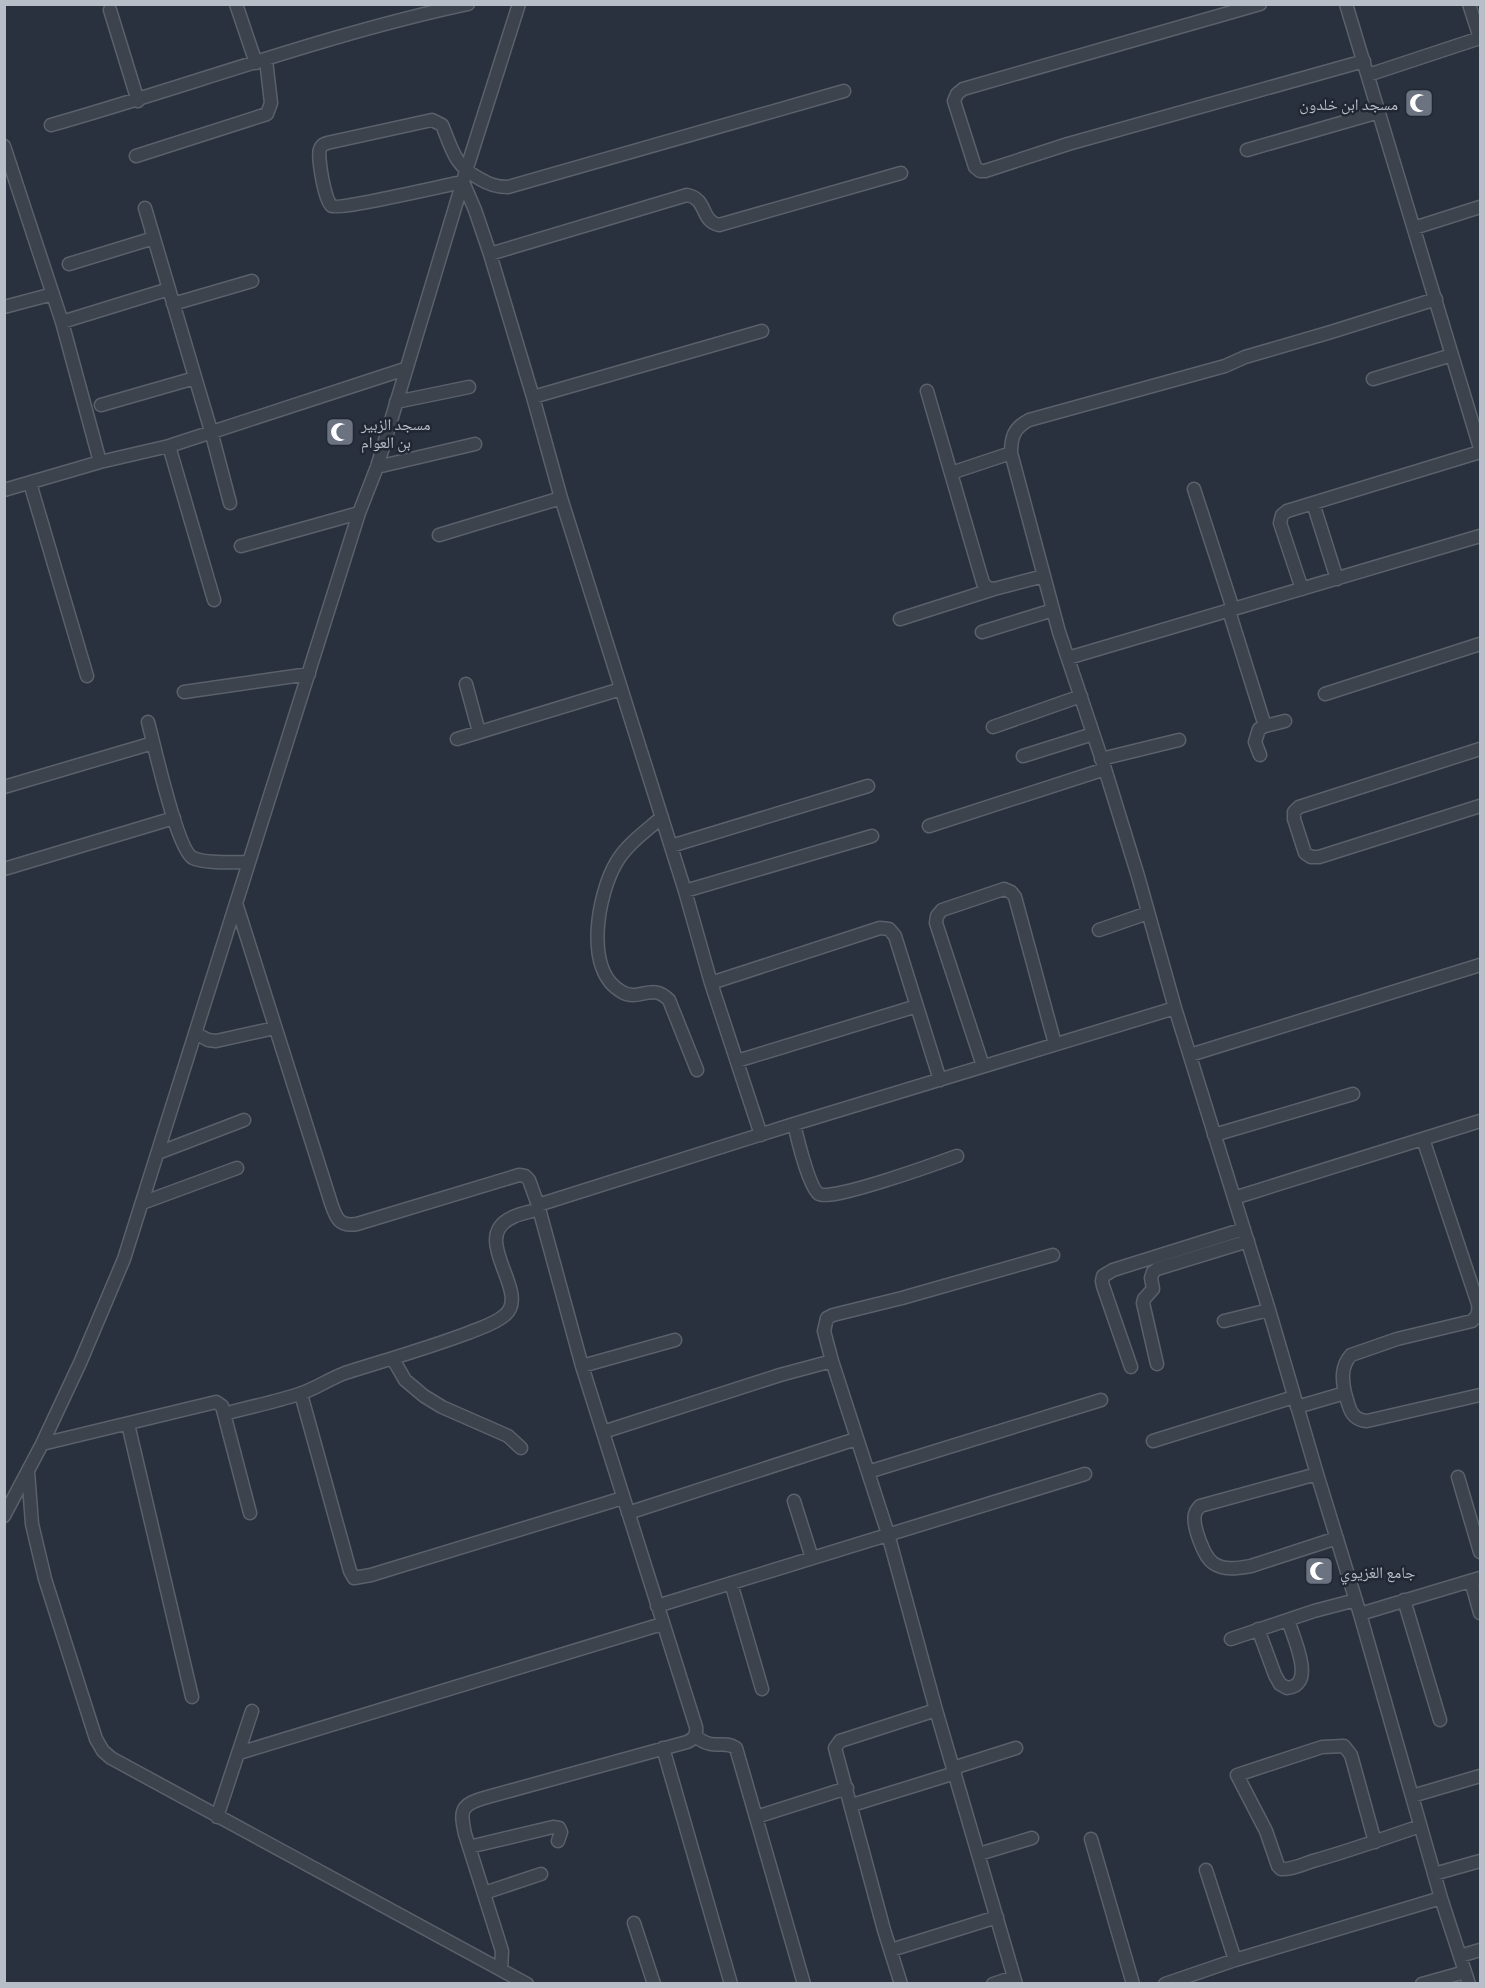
<svg xmlns="http://www.w3.org/2000/svg" width="1485" height="1988" font-family="Barlow,'Noto Naskh Arabic',sans-serif">
  <style>
    .lines { fill: none; stroke-linecap: round; stroke-linejoin: round }
    .street-casing { stroke: #5a616b; stroke-width: 15 }
    .street { stroke: #3c434d; stroke-width: 12 }
    .labels { text-anchor: middle; dominant-baseline: central; stroke-width: 5; stroke-linejoin: round; paint-order: stroke }
    .poi-label { font-size: 16px; fill: #b8bec8; stroke: #212833; text-anchor: start }
  </style>
  <rect width="100%" height="100%" fill="#28313d"/>
  <g class="lines">
    <!-- street casing -->
    <g class="street-casing">
      <path id="street" d="M236,4L256,63
        M1260,4L963,89L957,94L954,101L975,167L980,171H985L1068,144L1364,61
        M1346,4L1480,448
        M1469,4L1480,38
        M110,10L138,101
        M1368,75L1480,38
        M51,125C189,86 327,34 468,4
        M4,146L62,322L100,462
        M1247,150L1379,112
        M136,156L267,114L271,103L266,60
        M145,208L211,431L230,503
        M1414,228L1480,207
        M490,254L687,195C708,199 700,221 719,225L901,173
        M69,264L154,238
        M1436,299L1331,332L1245,357L1225,366L1029,420C1014,428 1011,437 1011,453L1059,632L1105,769L1138,876L1175,1008L1269,1310L1317,1474L1360,1614L1441,1898L1469,1984
        M173,304L252,281
        M4,307L53,294
        M62,322L169,289
        M1373,379L1452,355
        M927,391L983,583L988,588L994,589L1044,576
        M533,397L762,331
        M396,402L469,387
        M101,405L195,378
        M169,446L214,600
        M377,467L475,444
        M951,473L1011,453
        M30,483L87,676
        M1194,489L1233,609
        M4,490L100,462L169,446L405,369
        M1313,503L1337,579
        M439,535L561,498
        M241,546L359,513
        M1302,589L1280,523L1282,515L1287,511L1480,452
        M1229,611L1265,726
        M900,619L994,589
        M982,632L1053,610
        M1068,658L1480,536
        M466,684L479,732
        M184,692L309,674
        M1325,694L1480,644
        M148,722C154,744 177,850 193,858C206,864 235,862 249,862
        M993,727L1081,696
        M457,739L621,689
        M1480,749L1299,807L1294,812V819L1305,853L1311,857H1319L1480,806
        M1260,755L1255,742L1259,729L1265,726L1285,721
        M1023,756L1093,734
        M1101,759L1179,740
        M4,787L153,743
        M662,817C646,831 626,845 616,863C598,894 583,971 622,992C639,1002 652,982 669,1000L697,1070
        M929,826L1105,769
        M671,846L868,786
        M4,869L174,818
        M685,891L872,836
        M236,903L331,1203C336,1218 339,1227 357,1224L519,1175L525,1176L529,1180L538,1205L582,1366L696,1727C697,1735 694,1739 687,1742L484,1798C460,1805 460,1811 465,1834L502,1951L501,1970
        M1099,930L1148,913
        M711,983L880,928L889,929L895,936L940,1080
        M195,1033L208,1040L216,1041L275,1028
        M1190,1055L1480,965
        M737,1061L917,1006
        M983,1066L936,923L937,916L942,910L1004,889L1011,892L1015,897L1055,1044
        M794,1124C797,1137 809,1188 819,1194C830,1202 938,1163 957,1156
        M761,1135L711,983L685,891L561,498L533,397L490,254L475,210L463,182C446,185 340,210 332,206C325,203 317,156 320,149C322,144 323,145 327,143L432,120L442,125C453,151 454,165 480,179C490,185 497,187 508,187L844,91
        M1214,1135L1353,1094
        M158,1153L244,1120
        M1234,1198L1480,1121
        M142,1203L237,1168
        M538,1205L794,1124L1175,1008
        M1224,1321L1269,1310
        M393,1359L405,1380L424,1396L442,1407L508,1436L521,1448
        M1157,1364L1143,1303L1144,1299L1153,1289L1151,1278L1153,1272L1157,1269L1248,1241
        M582,1366L675,1340
        M1131,1367L1103,1286L1102,1281L1103,1276L1113,1270L1244,1229
        M1345,1393C1342,1379 1341,1366 1351,1355L1397,1339L1472,1321C1478,1316 1479,1312 1478,1304L1423,1139
        M301,1394L350,1571L354,1578L371,1575L623,1498
        M1297,1407L1345,1393C1349,1406 1350,1420 1367,1421L1480,1395
        M224,1414C249,1407 275,1402 299,1394C315,1389 329,1379 345,1373C386,1360 428,1348 468,1333C480,1328 495,1324 505,1315C532,1292 467,1237 513,1217C521,1213 531,1212 539,1209
        M128,1424L192,1697
        M603,1432L780,1375L832,1361
        M1153,1441L1294,1397
        M42,1444L216,1402L222,1406L250,1513
        M28,1471L32,1524L45,1579L96,1739L103,1751L111,1758L527,1984
        M868,1472L1101,1400
        M1317,1474L1200,1506C1197,1510 1196,1510 1195,1514C1192,1525 1204,1557 1213,1563C1224,1571 1239,1568 1251,1566L1337,1538
        M1458,1477L1480,1552
        M794,1501L812,1558
        M628,1513L856,1439
        M4,1516L42,1444L80,1363L124,1259L359,513L377,467L466,171L519,4
        M1471,1581L1480,1613
        M731,1583L762,1689
        M1404,1600L1440,1720
        M657,1606L1085,1474
        M1360,1614L1480,1578
        M1258,1629L1275,1675L1280,1684L1287,1688C1317,1686 1293,1637 1288,1620
        M1231,1639L1314,1611L1356,1600
        M695,1736C715,1752 722,1739 736,1748L804,1984
        M663,1748L731,1984
        M239,1753L662,1624
        M953,1768L1016,1748
        M1412,1796L1480,1776
        M852,1805L955,1773
        M217,1817L252,1711
        M756,1817L847,1788
        M1091,1839L1133,1984
        M1375,1842L1351,1755L1344,1746L1322,1747L1237,1775L1266,1831L1278,1866L1281,1869C1292,1870 1303,1864 1313,1861C1349,1851 1385,1838 1420,1826
        M469,1847L553,1827L559,1828L561,1832L558,1841
        M979,1854L1032,1838
        M1206,1870L1235,1960
        M1434,1874L1480,1861
        M484,1893L541,1874
        M634,1923L654,1984
        M891,1950L997,1917
        M1460,1956L1480,1950
        M901,1984L884,1930L835,1748L840,1741L936,1710
        M993,1984L1014,1977
        M1016,1984L936,1710L888,1534L832,1361L824,1331L827,1318L833,1315L902,1298L1053,1255
        M1165,1984L1235,1960L1441,1898
        M1422,1984L1465,1972"/>
    </g>
    <!-- street -->
    <use href="#street" class="street"/>
  </g>
  <!-- icons -->
  <defs>
    <g id="mosque-square" transform="scale(1.5)"><rect x="-9" y="-9" width="18" height="18" rx="4" fill="#6b7280" stroke="#212833"/><path d="M3.5-4.9A6 6 0 1 0 3.5 4.9A5 5 0 1 1 3.5-4.9Z" fill="#fff"/></g>
  </defs>
  <g fill-rule="evenodd">
    <use href="#mosque-square" x="1419" y="103"/>
    <use href="#mosque-square" x="340" y="432"/>
    <use href="#mosque-square" x="1319" y="1571"/>
  </g>
  <g class="labels">
    <!-- poi labels -->
    <g class="poi-label">
      <text x="1398" y="103" text-anchor="end">مسجد ابن خلدون</text>
      <text x="361" y="423">مسجد الزبير<tspan x="361" dy="18">بن العوام</tspan></text>
      <text x="1340" y="1571">جامع الغزيوي</text>
    </g>
  </g>
  <!-- border -->
  <rect width="1485" height="1988" fill="none" stroke="#b8bec8" stroke-width="12"/>
</svg>
